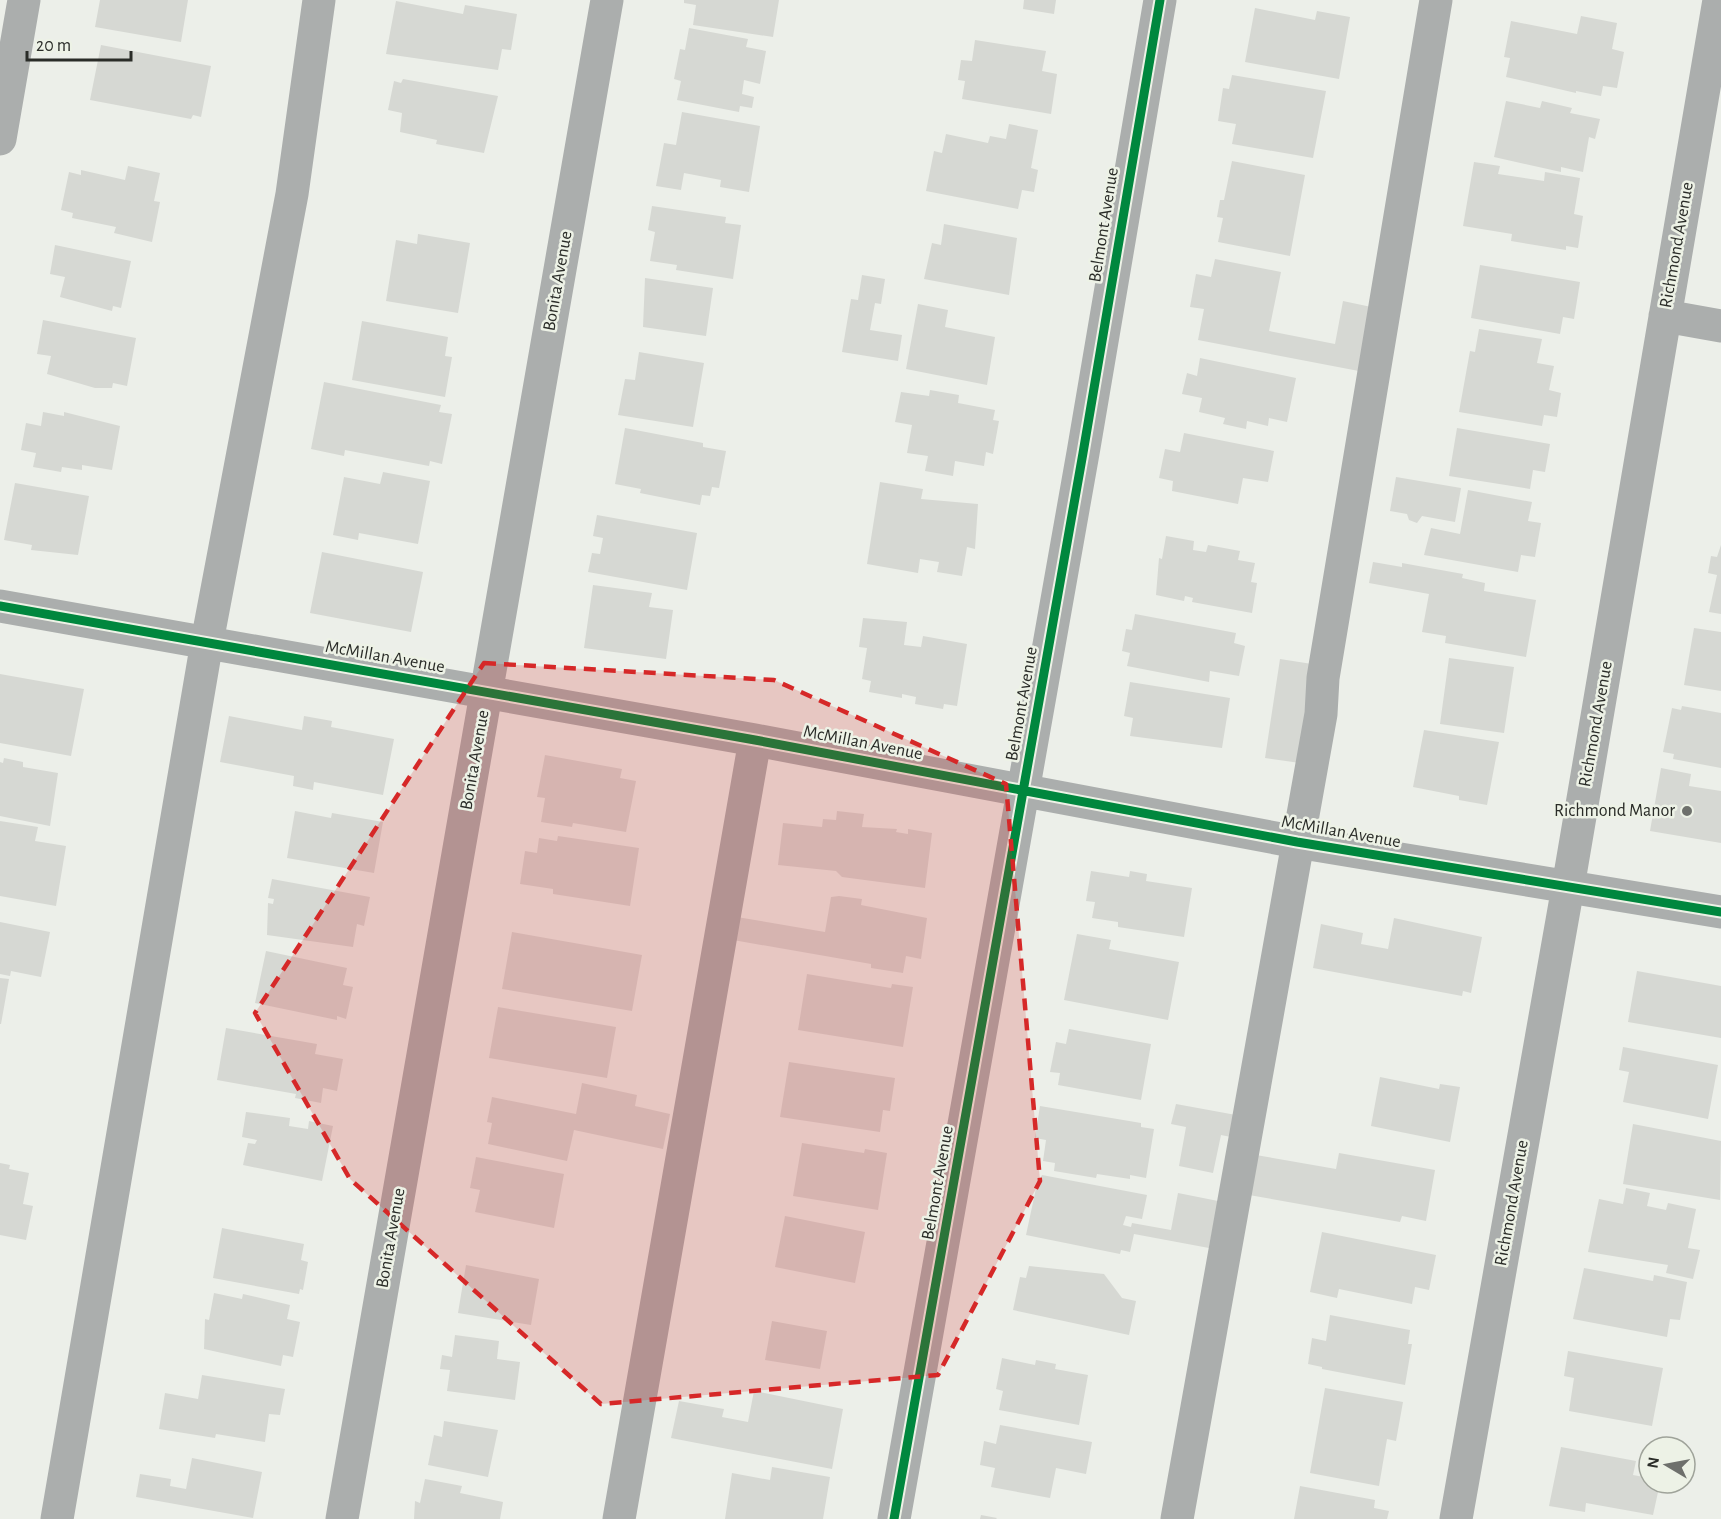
<svg xmlns="http://www.w3.org/2000/svg" width="1721" height="1519" font-family="'Alegreya Sans',sans-serif">
  <style>
    .building { fill: #d6d8d3 }
    .lines { fill: none; stroke-linecap: round; stroke-linejoin: round }
    .minor { stroke: #abaead; stroke-width: 33 }
    .cycleway-casing { stroke: #edf2e6; stroke-width: 13 }
    .cycleway { stroke: #00873e; stroke-width: 9 }
    .marked { fill: #d62828; fill-opacity: 0.2; stroke: #d62828; stroke-width: 4.5; stroke-dasharray: 12 8; stroke-linejoin: round }
    .poi-dot { fill: #6e706c; stroke: #edf2e6; stroke-width: 2 }
    .labels { text-anchor: middle; dominant-baseline: central; stroke-width: 5; stroke-linejoin: round; paint-order: stroke }
    .street-label { font-size: 18px; fill: #2a2c28; stroke: #edf2e6 }
    .poi-label { font-size: 18px; fill: #2a2c28; stroke: #edf2e6; text-anchor: end }
  </style>
  <rect width="100%" height="100%" fill="#ecefe9"/>
  <!-- building -->
  <path class="building" d="M100,0H188L181,42L95,27Z
    M684,0H779L773,37L693,25L696,5L684,3Z
    M1024,0H1056L1054,14L1023,9Z
    M396,1L463,14L465,5L517,14L511,50L502,49L498,70L386,54Z
    M1255,8L1315,20L1317,11L1350,17L1339,79L1245,62Z
    M1581,16L1617,23L1612,49L1624,52L1617,88L1603,86L1601,96L1576,91V93L1506,77L1510,58L1504,57L1511,21L1577,34Z
    M689,28L748,39L746,47L766,51L760,84L744,80L742,94L754,97L752,108L740,106L739,112L677,100L681,81L674,79L680,49L685,50Z
    M975,40L1046,51L1042,71L1057,74L1051,114L962,99L965,81L958,80L961,60L972,61Z
    M101,45L211,66L201,117L193,115L191,119L90,100Z
    M1232,75L1326,91L1313,158L1232,144L1236,124L1218,121L1223,88L1229,89Z
    M403,79L498,96L484,153L436,144L437,140L400,132L402,113L388,110L394,81L401,83Z
    M1506,101L1540,108L1542,101L1572,108L1570,113L1600,119L1595,139L1589,137L1583,172L1561,167V172L1494,157Z
    M682,112L760,126L749,192L720,187L721,180L684,173L681,190L656,186L664,143L676,145Z
    M1009,124L1038,130L1031,168L1038,170L1034,192L1022,190L1018,209L926,191L934,151L942,153L946,134L988,143L990,136L1006,139Z
    M1232,161L1305,175L1290,256L1218,242L1223,218L1217,217L1220,200H1224Z
    M1474,162L1500,166L1498,174L1544,181L1545,172L1580,178L1574,214L1583,216L1578,248L1566,246V250L1511,241L1512,234L1463,226Z
    M128,166L160,173L154,201L160,202L152,242L114,233L116,227L72,218L73,213L61,210L69,172L81,175V170L125,180Z
    M652,206L726,217L725,223L741,225L733,279L676,270L677,265L650,261L655,232L648,230Z
    M944,224L1017,238L1009,295L924,279L932,243L941,245Z
    M418,234L470,243L458,313L386,301L396,240L417,244Z
    M55,245L131,261L121,308L113,306L112,311L60,297L65,277L50,274Z
    M1215,259L1281,272L1269,331L1335,344L1343,301L1376,308L1364,372L1198,340L1204,309L1190,307L1196,274L1211,277Z
    M1480,265L1580,282L1574,319L1563,317L1560,334L1471,318Z
    M862,275L885,279L881,304L875,303L870,330L902,335L898,361L842,352L851,299L858,300Z
    M645,278L713,288L706,336L643,327Z
    M918,304L948,310L945,327L995,337L987,385L906,369Z
    M43,320L136,338L127,386L113,383L112,388H95L47,374L51,356L37,354Z
    M362,321L448,337L445,356L452,357L445,397L352,380Z
    M1479,329L1542,339L1537,363L1554,366L1549,390L1561,393L1557,417L1544,415L1542,426L1459,412L1470,351L1475,352Z
    M639,352L704,363L693,427L618,415L625,379L635,380Z
    M1200,358L1296,378L1287,422L1269,418L1268,426L1247,421L1246,429L1223,424L1225,418L1199,412L1202,398L1182,394L1187,373L1197,376Z
    M324,382L441,405L439,412L452,414L442,464L430,461L429,466L345,450L344,456L311,449Z
    M930,390L959,395L958,403L995,410L993,420L999,421L993,454L986,452L984,466L955,461L953,476L925,471L928,456L907,453L912,425L895,422L901,392L929,396Z
    M43,412L64,416V412L120,426L112,470L82,465V470L62,467L61,472L33,467L36,453L21,450L26,423L41,426Z
    M625,428L703,443V447L726,451L719,488L712,487L710,496L702,495L700,505L640,493L641,489L615,484Z
    M1457,428L1550,444L1545,472L1533,470L1530,489L1449,476Z
    M1184,433L1274,451L1268,482L1243,478L1238,504L1172,491L1173,481L1159,478L1165,449L1180,452Z
    M383,472L430,481L418,544L359,533L358,540L333,535L344,477L380,484Z
    M1396,477L1461,488L1455,522L1422,516L1417,523L1409,520L1407,514L1390,511Z
    M880,482L923,489L921,499L978,504L975,549L967,547L962,576L937,572L939,562L920,559L918,573L867,564Z
    M15,483L89,496L78,555L31,550L32,545L4,540Z
    M1468,490L1532,502L1528,521L1541,523L1535,557L1521,555L1518,572L1424,555L1431,528L1460,534Z
    M597,515L697,533L687,590L588,572L592,553L600,554L603,538L593,536Z
    M1166,536L1194,541L1193,550L1206,552L1208,545L1240,551L1238,560L1255,563L1251,582L1257,583L1252,613L1192,602L1193,598L1185,596L1184,601L1156,595L1159,558L1162,559Z
    M1721,545V614L1709,612L1717,575L1708,573L1711,556L1717,557Z
    M322,552L423,572L411,632L310,613Z
    M1373,562L1402,567V563L1463,574L1462,578L1485,583L1484,591L1536,600L1526,657L1445,643L1446,636L1422,632L1429,594L1369,583Z
    M593,585L652,593L649,607L673,610L666,659L584,648Z
    M1135,614L1236,633L1234,643L1245,646L1239,676L1210,671L1209,682L1127,666L1130,653L1122,651L1126,629L1132,630Z
    M863,618L907,622L904,645L921,647L923,636L967,644L957,706L944,704L943,709L915,704L916,697L902,694V698L869,692L871,681L862,679L867,648L859,647Z
    M1694,628L1721,632V691L1684,685Z
    M1449,658L1514,667L1504,733L1440,724Z
    M1280,659L1312,664L1300,763L1265,758Z
    M0,674L84,689L71,756L0,743Z
    M1130,682L1230,698L1222,748L1130,736L1133,718L1124,716Z
    M1682,706L1721,713V768L1673,759L1674,754L1663,752L1672,708L1681,710Z
    M229,716L302,730L304,716L332,721L331,727L394,739L383,795L314,782L313,790L293,786L294,776L220,762Z
    M1424,730L1499,742L1487,805L1459,800V796L1413,787Z
    M545,755L622,769L620,778L636,781L626,832L573,823L572,827L541,822L545,798L537,797Z
    M4,758L23,762V767L58,773L50,826L0,816V762L3,763Z
    M1661,768L1691,774L1689,786L1721,791V843L1650,831Z
    M295,811L331,818L332,813L383,822L374,873L287,858Z
    M837,811L864,814L862,827L897,829L896,832L908,834V829L932,833L925,888L842,877L836,871L778,865L783,823L822,827L823,819L836,820Z
    M0,821L38,827L35,841L66,846L56,906L0,896Z
    M558,836L639,848L630,906L553,894V889L520,884L525,851L537,853L539,838L557,841Z
    M1091,871L1129,877L1130,871L1147,874L1146,881L1192,888L1184,937L1118,927V922L1092,918L1095,902L1086,901Z
    M272,879L370,897L364,926L357,924L353,947L267,935L268,903L273,904L274,899L268,898Z
    M839,896L862,899L861,905L927,918L921,959L906,956L903,973L871,968V964L733,940L737,917L825,932L831,897Z
    M1394,918L1482,937L1471,993L1463,991L1462,996L1313,968L1321,924L1363,933L1361,944L1388,949Z
    M0,922L50,932L41,977L11,971L10,976L0,974Z
    M512,932L642,955L632,1011L502,989Z
    M1077,934L1111,940L1109,949L1179,962L1168,1020L1064,1000Z
    M266,951L347,968L343,985L353,987L346,1019L337,1016V1020L255,1003Z
    M1637,971L1721,986V1038L1628,1022Z
    M807,974L891,988L892,984L913,987L903,1047L798,1030Z
    M0,978L9,979L1,1024H0Z
    M498,1007L616,1027L607,1078L489,1058Z
    M226,1028L317,1044L315,1054L343,1059L337,1091L323,1088L321,1103L295,1098L296,1094L217,1080Z
    M1069,1029L1151,1044L1141,1100L1058,1085L1060,1073L1050,1072L1056,1042L1066,1044Z
    M1623,1047L1718,1065L1708,1119L1623,1102L1629,1072L1619,1070Z
    M789,1062L895,1078L890,1111L883,1110L880,1132L780,1117Z
    M1380,1077L1439,1089L1440,1084L1460,1087L1450,1142L1371,1126Z
    M582,1083L637,1095L635,1106L670,1114L663,1149L574,1130L567,1161L488,1144L492,1123L487,1122L492,1097L576,1114Z
    M1176,1104L1236,1115L1231,1137L1221,1135L1213,1173L1179,1166L1186,1127L1171,1124Z
    M1040,1106L1141,1123V1127L1154,1129L1146,1178L1130,1175V1179L1097,1174L1096,1178L1054,1171L1055,1163L1043,1161L1046,1140L1035,1138Z
    M246,1112L290,1118L289,1126L308,1129L309,1121L333,1126L322,1181L243,1165L248,1143L255,1144L257,1140L242,1137Z
    M1633,1124L1721,1141L1720,1200L1623,1184Z
    M802,1143L864,1153L865,1149L887,1153L878,1210L793,1196Z
    M1339,1153L1435,1170L1426,1221L1402,1216L1400,1222L1249,1195L1256,1155L1336,1169Z
    M476,1157L564,1174L554,1228L475,1212L480,1190L470,1188Z
    M0,1163L10,1165L9,1169L29,1173L23,1204L33,1206L26,1240L0,1235Z
    M1042,1175L1147,1195L1142,1219L1126,1216L1123,1225L1131,1227L1132,1223L1171,1230L1178,1193L1218,1201L1209,1248L1134,1234L1130,1252L1121,1250L1120,1254L1026,1235L1038,1179H1040Z
    M1626,1188L1650,1193L1647,1206L1666,1210L1668,1203L1696,1209L1688,1248L1700,1250L1693,1279L1666,1273L1668,1265L1588,1252L1599,1199L1623,1204Z
    M785,1216L865,1232L855,1283L775,1267Z
    M222,1228L304,1244L301,1260L308,1262L303,1290L300,1289L299,1294L213,1278Z
    M1322,1232L1436,1255L1429,1290L1415,1287L1412,1304L1339,1289L1337,1298L1310,1292Z
    M466,1265L539,1279L531,1325L458,1313Z
    M1029,1266L1104,1274L1122,1298L1136,1301L1129,1335L1013,1310L1020,1277L1026,1278Z
    M1584,1268L1653,1281L1654,1275L1687,1282L1680,1320L1670,1319L1667,1337L1573,1319Z
    M214,1293L242,1299L243,1294L290,1305L287,1319L300,1322L293,1357L283,1355L281,1366L204,1349L205,1319L209,1320Z
    M1330,1315L1410,1330L1408,1344H1412L1405,1385L1322,1369V1367L1308,1364L1312,1338L1326,1341Z
    M772,1321L827,1331L820,1369L765,1360Z
    M455,1335L499,1341L497,1359L520,1362L515,1400L447,1391L450,1370L440,1369L442,1355L452,1357Z
    M1568,1351L1663,1368L1652,1426L1569,1411L1574,1378L1564,1376Z
    M1002,1358L1035,1365L1036,1360L1056,1364L1055,1369L1088,1375L1079,1425L999,1410L1003,1391L996,1389Z
    M202,1375L285,1389L280,1415L269,1414L265,1442L216,1434L215,1438L159,1429L165,1393L198,1399Z
    M1325,1388L1403,1402L1396,1441L1387,1439L1379,1486L1310,1473Z
    M754,1391L843,1409L832,1469L671,1438L679,1401L724,1409L722,1417L748,1422Z
    M444,1421L498,1430L488,1477L428,1465L434,1435L442,1437Z
    M1000,1425L1092,1442L1086,1474L1056,1468L1050,1498L991,1487L995,1468L980,1465L984,1441L996,1444Z
    M1561,1447L1636,1461L1633,1475L1649,1478V1483H1660L1653,1515L1586,1503L1585,1512L1549,1506Z
    M192,1458L262,1472L253,1518L136,1497L140,1474L171,1479L170,1486L186,1489Z
    M772,1467L830,1477L823,1519H725L732,1473L770,1480Z
    M425,1479L462,1486L460,1493L503,1502L500,1519H414L415,1501L420,1503Z
    M1300,1486L1375,1500L1374,1508L1389,1511L1387,1519H1294Z
    M981,1515L997,1518L996,1519H980Z"/>
  <g class="lines">
    <!-- minor -->
    <path class="minor" d="M0,139L24,0
      M1665,316L1721,326
      M0,606L755,740L1297,842L1721,912
      M57,1519L207,642L292,194L319,0
      M342,1519L607,0
      M619,1519L755,740
      M894,1519L1083,453L1160,0
      M1177,1519L1321,714L1323,678L1436,0
      M1456,1519L1568,887L1719,0"/>
    <!-- cycleway casing -->
    <g class="cycleway-casing">
      <path id="cycleway" d="M0,606L755,740L1297,842L1721,912
        M894,1519L1083,453L1160,0"/>
    </g>
    <!-- cycleway -->
    <use href="#cycleway" class="cycleway"/>
  </g>
  <!-- marked area -->
  <path class="marked" d="M484,663L774,680L1006,784L1040,1181L938,1375L601,1404L350,1179L255,1013Z"/>
  <!-- markers -->
  <circle class="poi-dot" cx="1687" cy="811" r="6"/>
  <g class="labels">
    <!-- street labels -->
    <g class="street-label">
      <text transform="translate(1104 225) rotate(-81)">Belmont Avenue</text>
      <text transform="translate(1677 245) rotate(-80)">Richmond Avenue</text>
      <text transform="translate(558 281) rotate(-80)">Bonita Avenue</text>
      <text transform="translate(385 657) rotate(10)">McMillan Avenue</text>
      <text transform="translate(1022 704) rotate(-80)">Belmont Avenue</text>
      <text transform="translate(1596 724) rotate(-80)">Richmond Avenue</text>
      <text transform="translate(863 743) rotate(11)">McMillan Avenue</text>
      <text transform="translate(475 760) rotate(-80)">Bonita Avenue</text>
      <text transform="translate(1341 832) rotate(10)">McMillan Avenue</text>
      <text transform="translate(938 1183) rotate(-80)">Belmont Avenue</text>
      <text transform="translate(1512 1203) rotate(-80)">Richmond Avenue</text>
      <text transform="translate(391 1238) rotate(-80)">Bonita Avenue</text>
    </g>
    <!-- poi labels -->
    <g class="poi-label">
      <text x="1675" y="811">Richmond Manor</text>
    </g>
  </g>
  <!-- north arrow -->
  <g transform="translate(1667 1465) rotate(280)"><circle r="28" fill="#edf2e6" stroke="#9fa39a" stroke-width="1.5"/>
  <path d="M0-4.5L10 22L0 15L-10 22Z" fill="#6e706c"/>
  <text y="-9" font-size="16" font-weight="bold" text-anchor="middle" fill="#2a2c28">N</text>
  </g>
  <!-- scale -->
  <path d="M27 51v9h104v-9" fill="none" stroke="#2a2c28" stroke-width="3"/>
  <text x="36" y="51" font-size="18" fill="#2a2c28" stroke="#edf2e6" stroke-width="4.5" paint-order="stroke">20 m</text>
</svg>
